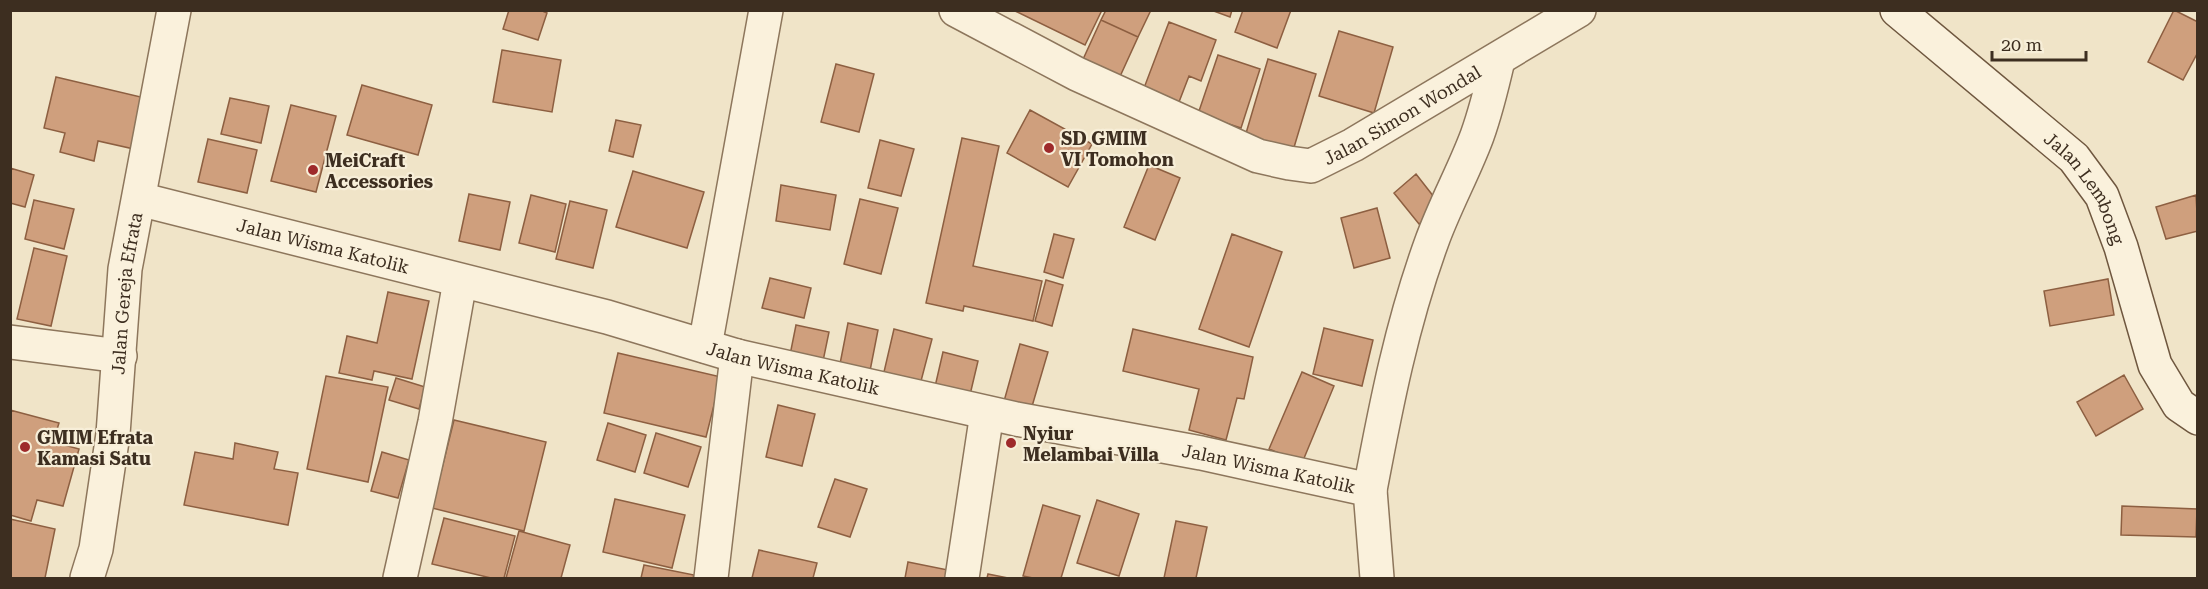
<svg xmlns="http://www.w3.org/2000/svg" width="2208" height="589" font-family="'Roboto Serif',serif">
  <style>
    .building { fill: #cf9f7d; stroke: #8d5f41; stroke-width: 1.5 }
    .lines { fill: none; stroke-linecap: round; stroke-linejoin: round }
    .minor-casing { stroke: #8d765c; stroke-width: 36 }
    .tertiary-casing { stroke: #8d765c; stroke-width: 36 }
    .secondary-casing { stroke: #6f573f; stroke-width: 36 }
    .minor { stroke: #faf1dc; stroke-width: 33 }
    .tertiary { stroke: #faf1dc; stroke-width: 33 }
    .secondary { stroke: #faf1dc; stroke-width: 33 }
    .poi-dot { fill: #9e2a2b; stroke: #f7eed8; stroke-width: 2 }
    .labels { text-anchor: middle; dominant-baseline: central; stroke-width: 4.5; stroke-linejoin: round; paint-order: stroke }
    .street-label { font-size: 18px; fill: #3d2e20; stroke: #f7eed8 }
    .poi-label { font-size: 18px; font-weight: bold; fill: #3d2e20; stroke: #f7eed8; text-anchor: start }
  </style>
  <rect width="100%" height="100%" fill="#f0e4c8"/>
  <!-- building -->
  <path class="building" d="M509,10H540L547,13L538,40L503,29Z
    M1013,10H1102L1085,45Z
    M1106,10H1151L1138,37L1101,20Z
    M1211,10H1232L1230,17Z
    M1243,10H1291L1277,48L1235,32Z
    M2174,10L2198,22V52L2183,80L2148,62Z
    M1101,20L1138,37L1117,83L1080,66Z
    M1169,22L1216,40L1201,81L1189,76L1179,102L1144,88Z
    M1339,31L1393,47L1374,113L1319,96Z
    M502,50L561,60L552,112L493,102Z
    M1218,55L1260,69L1241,128L1198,114Z
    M1268,59L1316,74L1292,154L1244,140Z
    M836,64L874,74L859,132L821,122Z
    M56,77L145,98L134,149L98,141L94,161L60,152L65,133L44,128Z
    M362,85L432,105L418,155L347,135Z
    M230,98L269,106L261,143L221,134Z
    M291,105L336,116L316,192L271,181Z
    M1030,110L1092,144L1068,187L1007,153Z
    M616,120L641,125L633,157L609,151Z
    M962,138L999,146L973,266L1042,281L1033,321L964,306L963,311L926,303Z
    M208,139L257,150L247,193L198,182Z
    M880,140L914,149L901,196L868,188Z
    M1149,165L1180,178L1155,240L1124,227Z
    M10,168L34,175L25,207L10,203Z
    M633,171L704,192L687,248L616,227Z
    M1416,174L1441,206L1419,224L1394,193Z
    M781,185L836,195L830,230L776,221Z
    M469,194L510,202L500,250L459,241Z
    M531,195L566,204L555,252L519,243Z
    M2196,195L2198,231L2166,239L2156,207Z
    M860,199L898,208L881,274L844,264Z
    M34,200L74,209L64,249L25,239Z
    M570,201L607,210L593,268L556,259Z
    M1377,208L1390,258L1354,268L1341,218Z
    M1054,234L1074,239L1063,278L1044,272Z
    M1232,234L1282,252L1249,347L1199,329Z
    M34,248L67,256L51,326L17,319Z
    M770,278L811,288L804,318L762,308Z
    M2108,279L2114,315L2050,326L2044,291Z
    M1046,280L1063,285L1052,326L1035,321Z
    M388,292L429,301L412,379L374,371L372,380L339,373L347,336L377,343Z
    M848,323L878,330L869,376L839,369Z
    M796,325L829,332L822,366L789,360Z
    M1324,328L1373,340L1362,386L1313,374Z
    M894,329L932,339L921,381L884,372Z
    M1133,329L1253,357L1244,399L1237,398L1226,440L1189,430L1199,389L1123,371Z
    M1020,344L1048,352L1028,420L1001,412Z
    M943,352L978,361L969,399L934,391Z
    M618,353L721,377L706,437L604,413Z
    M1302,372L1334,386L1302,463L1269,449Z
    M2124,375L2143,409L2096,436L2077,402Z
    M326,376L388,387L368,482L307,469Z
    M396,378L425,387L419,409L389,400Z
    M778,405L815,414L802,466L766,457Z
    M10,410L59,423L53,442L79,449L63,506L37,500L31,521L10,515Z
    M454,420L546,442L524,531L432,508Z
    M608,423L646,435L635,472L597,460Z
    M656,433L701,447L688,487L644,473Z
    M235,443L278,452L274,469L298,473L288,525L184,505L195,452L233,459Z
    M382,452L409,460L398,498L371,491Z
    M835,479L867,489L850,537L818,527Z
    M615,499L685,515L672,568L603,552Z
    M1097,500L1139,514L1119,576L1077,563Z
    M1043,505L1080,516L1061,578H1033L1023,576Z
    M2122,506L2197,509L2196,537L2121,535Z
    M444,518L515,536L504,578H491L432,564Z
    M10,519L55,529L45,578H10Z
    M1176,521L1207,527L1196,578H1164Z
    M519,531L570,545L561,578H506Z
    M759,550L817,563L813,578H752Z
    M908,562L958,572L957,578H905Z
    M644,565L694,575L693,578H641Z
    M988,574L1008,578H987Z"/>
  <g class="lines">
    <!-- minor casing -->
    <g class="minor-casing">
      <g id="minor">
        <path id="s1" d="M139,199L607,317L737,356L1016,419L1201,453L1370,490L1377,578"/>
        <path d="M10,342L120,356"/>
        <path d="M705,346L766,10"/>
        <path d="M1370,490C1386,405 1402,323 1432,241C1445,205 1464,171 1477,136C1486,111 1492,86 1498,60"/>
        <path id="s2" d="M87,578L96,549L113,434L125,269L174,10"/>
        <path d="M400,578L435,422L460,281"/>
        <path d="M711,578L737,356"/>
        <path d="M962,578L987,413"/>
      </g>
    </g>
    <!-- tertiary casing -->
    <g class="tertiary-casing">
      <g id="tertiary">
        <path id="s3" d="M956,10L1077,74L1258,156L1289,163L1311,166L1353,145L1579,10"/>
      </g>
    </g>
    <!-- secondary casing -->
    <g class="secondary-casing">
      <g id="secondary">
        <path id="s4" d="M1897,10L2074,158L2102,196L2121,247L2155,365L2179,405L2198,418"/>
      </g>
    </g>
    <!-- minor -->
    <use href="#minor" class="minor"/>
    <!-- tertiary -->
    <use href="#tertiary" class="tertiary"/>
    <!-- secondary -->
    <use href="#secondary" class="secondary"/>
  </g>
  <!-- markers -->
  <g class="poi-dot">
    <circle cx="1049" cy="148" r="6"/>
    <circle cx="313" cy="170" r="6"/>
    <circle cx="1011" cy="443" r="6"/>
    <circle cx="25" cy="447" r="6"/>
  </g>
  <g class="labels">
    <!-- street labels -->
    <g class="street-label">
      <text stroke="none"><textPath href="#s3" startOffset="494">Jalan Simon Wondal</textPath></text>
      <text stroke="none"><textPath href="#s4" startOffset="262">Jalan Lembong</textPath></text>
      <text stroke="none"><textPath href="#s1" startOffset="190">Jalan Wisma Katolik</textPath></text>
      <text stroke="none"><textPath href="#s2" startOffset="288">Jalan Gereja Efrata</textPath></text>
      <text stroke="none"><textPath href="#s1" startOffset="676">Jalan Wisma Katolik</textPath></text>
      <text stroke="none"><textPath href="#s1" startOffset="1162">Jalan Wisma Katolik</textPath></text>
    </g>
    <!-- poi labels -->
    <g class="poi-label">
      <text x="1061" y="138">SD GMIM<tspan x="1061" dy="21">VI Tomohon</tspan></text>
      <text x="325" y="160">MeiCraft<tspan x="325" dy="21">Accessories</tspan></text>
      <text x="1023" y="433">Nyiur<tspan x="1023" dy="21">Melambai Villa</tspan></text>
      <text x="37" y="437">GMIM Efrata<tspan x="37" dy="21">Kamasi Satu</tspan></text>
    </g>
  </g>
  <!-- border -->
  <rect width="2208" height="589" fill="none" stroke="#3d2e20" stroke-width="24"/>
  <!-- scale -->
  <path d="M1992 51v9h94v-9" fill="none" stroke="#3d2e20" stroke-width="3"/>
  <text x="2001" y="51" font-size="18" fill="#3d2e20" stroke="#f7eed8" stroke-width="4.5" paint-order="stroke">20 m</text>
</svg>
